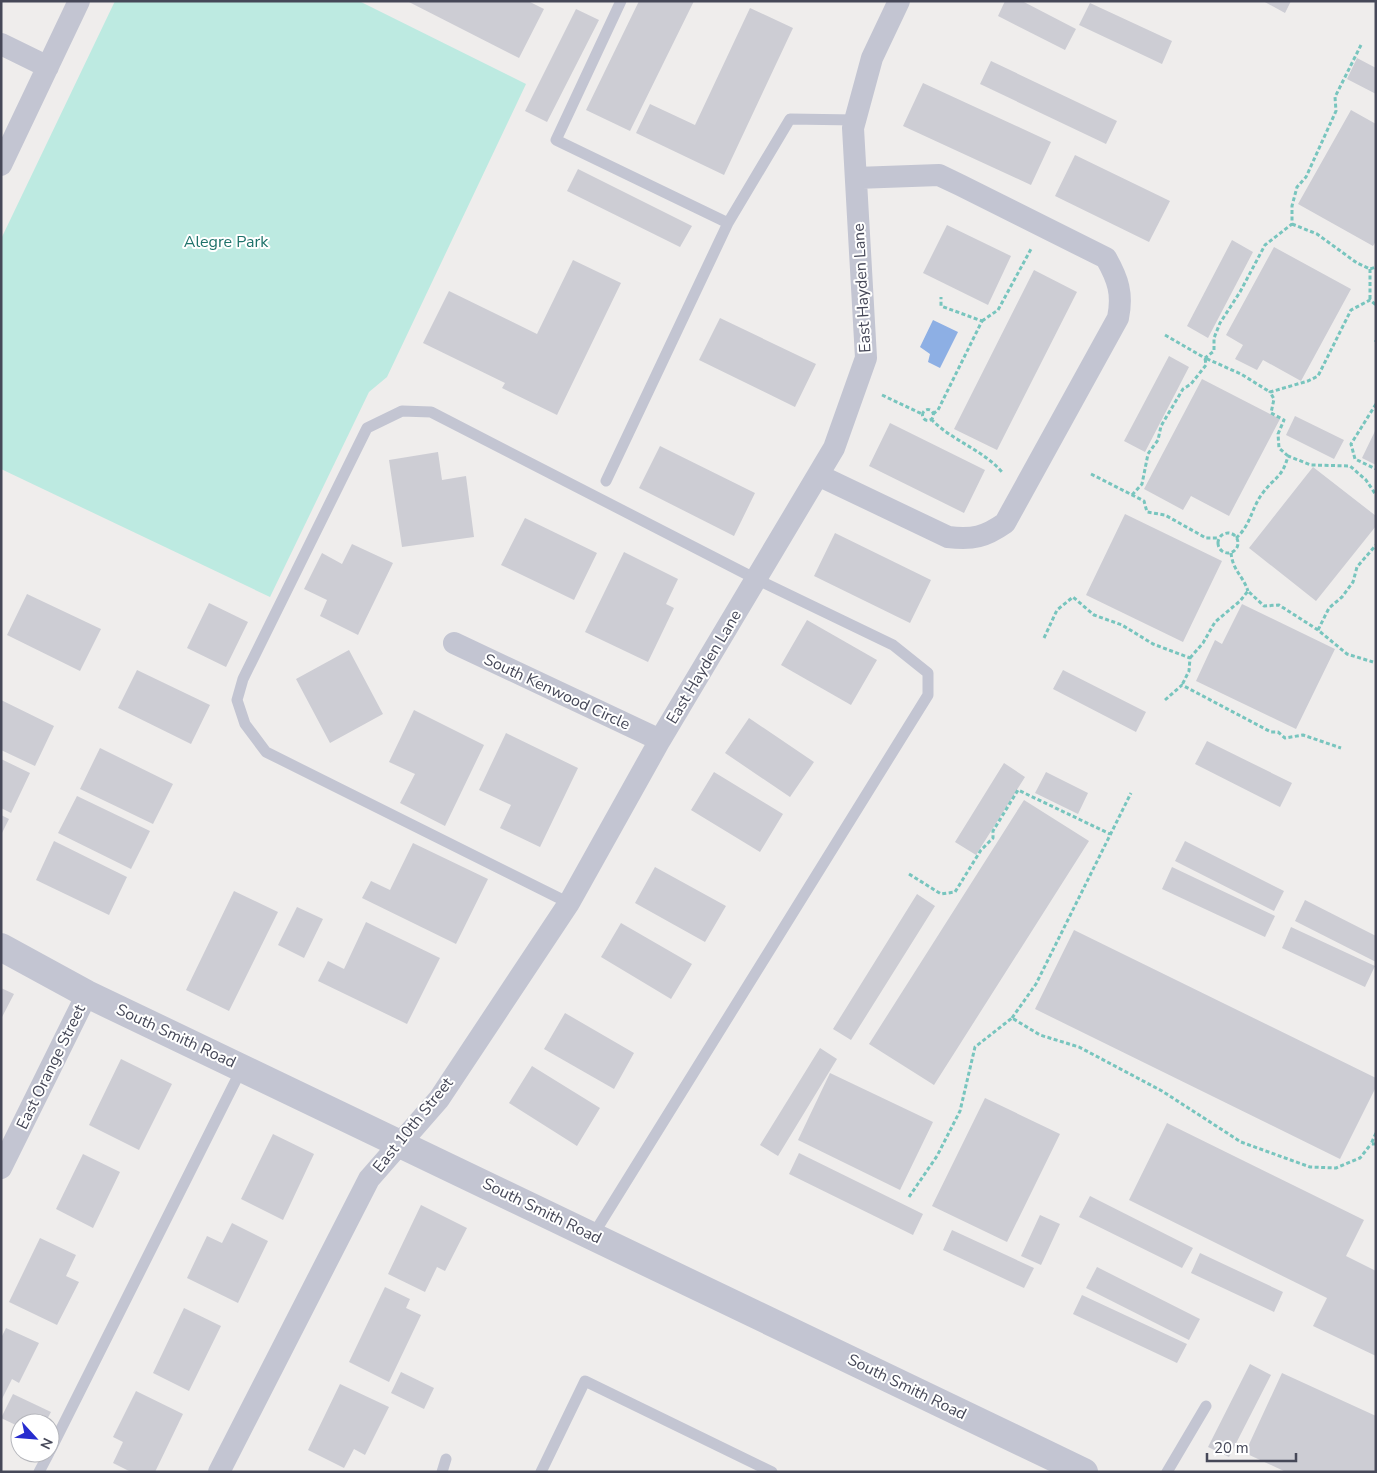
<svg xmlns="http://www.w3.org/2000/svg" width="1377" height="1473" font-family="'Nunito Sans',sans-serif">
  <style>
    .green { fill: #bdeae1 }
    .water { fill: #8dafe4 }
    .building { fill: #cdcdd4 }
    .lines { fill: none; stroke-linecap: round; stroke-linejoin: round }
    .path { stroke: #78c5be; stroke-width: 3; stroke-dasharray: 4 2.5; stroke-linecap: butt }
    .service { stroke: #c3c5d2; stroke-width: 11 }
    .minor { stroke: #c3c5d2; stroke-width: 22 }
    .tertiary { stroke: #c3c5d2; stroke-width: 28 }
    .labels { text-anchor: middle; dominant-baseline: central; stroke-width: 4; stroke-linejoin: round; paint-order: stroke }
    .park-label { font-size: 16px; fill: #1e726a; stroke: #fff }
    .street-label { font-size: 16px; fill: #464858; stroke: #fff }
  </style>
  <rect width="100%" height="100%" fill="#efedec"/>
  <!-- green -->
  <path class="green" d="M115,1H359L526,84L387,377L369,392L270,597L1,469V239Z"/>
  <!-- water -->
  <path class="water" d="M933,320L958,332L940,368L928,362L930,354L920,347Z"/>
  <!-- building -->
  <path class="building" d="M407,1H528L544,9L519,58Z
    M639,1H694L630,131L586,110Z
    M1005,1H1022L1076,29L1065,50L998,16Z
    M1263,1H1291L1285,13Z
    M1090,3L1172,41L1162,64L1079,25Z
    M750,8L793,28L724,175L636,133L650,104L695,125Z
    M576,9L599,20L547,122L525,111Z
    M1357,58L1376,68V94L1347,79Z
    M991,61L1117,121L1106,144L980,84Z
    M923,83L1051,142L1031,185L903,126Z
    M1351,110L1376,124V241L1373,246L1298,204Z
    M1075,155L1170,201L1149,242L1055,196Z
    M578,169L692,226L680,247L567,191Z
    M947,225L1011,256L988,305L923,273Z
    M1232,240L1253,252L1208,338L1187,326Z
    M1274,247L1351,289L1301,381L1263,360L1257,370L1235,359L1243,345L1226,335Z
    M573,260L621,283L557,415L502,388L505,383L423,343L449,291L537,334Z
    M1034,270L1077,292L997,450L954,429Z
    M720,318L816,364L795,407L699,360Z
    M1169,356L1189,367L1145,452L1124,441Z
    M1202,379L1280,419L1229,516L1191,496L1183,510L1144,489Z
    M1295,416L1344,440L1334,459L1286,435Z
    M890,423L985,470L964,513L869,466Z
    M1376,429V465L1362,458Z
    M660,446L755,493L734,536L639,488Z
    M438,452L442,480L466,476L474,537L402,547L389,460Z
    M1313,467L1376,516V526L1316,601L1249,548Z
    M1125,514L1222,561L1183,642L1086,595Z
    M525,518L597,553L574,600L501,565Z
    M835,533L931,580L910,623L814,576Z
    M352,544L393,563L358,635L320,616L327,600L304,589L322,553L342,564Z
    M624,552L678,579L666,604L674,608L648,662L585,632Z
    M27,594L101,629L80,671L7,635Z
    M209,603L248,622L226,667L187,648Z
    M1242,604L1335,649L1296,729L1196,681L1215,640L1222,644Z
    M807,620L877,660L851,705L781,665Z
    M349,650L383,714L330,743L296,679Z
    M137,670L210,705L191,744L118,708Z
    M1063,670L1146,712L1136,732L1053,689Z
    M1,700L54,726L35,766L1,750Z
    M414,710L484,745L445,826L400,803L415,774L389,762Z
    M749,718L814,762L790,797L725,753Z
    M506,733L578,768L540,847L500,828L511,805L479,790Z
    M1207,741L1292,783L1280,807L1195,764Z
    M100,748L173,784L153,824L80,789Z
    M1,759L30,773L11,813L1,808Z
    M1004,763L1025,777L976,855L955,842Z
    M714,772L783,814L760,852L691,810Z
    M1046,772L1088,793L1078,814L1035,793Z
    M77,796L150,831L131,869L58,833Z
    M1024,800L1089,841L934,1085L869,1044Z
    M1,815L9,819L1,835Z
    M54,841L127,877L109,915L36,880Z
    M1185,841L1284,891L1274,911L1175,861Z
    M413,843L488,879L456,944L362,898L371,881L390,890Z
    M655,867L726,906L705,942L635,903Z
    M1172,867L1275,916L1265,937L1162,889Z
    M234,891L278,912L229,1011L186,990Z
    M917,894L935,906L851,1040L833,1029Z
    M1305,900L1376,936V962L1295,921Z
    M297,907L323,919L304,958L278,945Z
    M366,922L440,958L407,1024L318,981L328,961L344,969Z
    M621,923L692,964L671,999L601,957Z
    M1291,927L1375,966L1365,987L1282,948Z
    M1074,930L1376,1078V1087L1340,1159L1035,1009Z
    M1,988L14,994L1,1019Z
    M565,1013L634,1053L614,1089L544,1049Z
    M820,1048L837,1059L778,1156L760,1145Z
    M121,1059L172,1084L139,1150L89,1125Z
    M532,1066L600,1108L577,1146L509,1103Z
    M830,1073L933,1122L900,1190L798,1140Z
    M985,1098L1060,1134L1007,1242L932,1206Z
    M1167,1123L1364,1220L1346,1256L1376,1271V1356L1313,1326L1327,1298L1129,1200Z
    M273,1134L314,1154L283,1220L241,1199Z
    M799,1153L923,1214L913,1235L789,1174Z
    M83,1154L120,1172L93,1228L56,1209Z
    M1090,1196L1193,1248L1182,1268L1079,1217Z
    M421,1205L467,1228L445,1271L437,1267L425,1292L388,1274Z
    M1040,1215L1060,1224L1041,1265L1021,1256Z
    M232,1223L268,1241L238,1303L187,1278L207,1236L222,1243Z
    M952,1230L1034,1268L1024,1288L943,1250Z
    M40,1238L76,1255L66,1276L79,1282L57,1325L9,1302Z
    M1200,1253L1283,1292L1274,1312L1191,1273Z
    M1097,1267L1200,1319L1189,1340L1086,1288Z
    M385,1287L410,1299L406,1308L421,1315L389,1382L349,1362Z
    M1082,1295L1187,1344L1177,1363L1073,1314Z
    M184,1308L221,1326L189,1391L153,1373Z
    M6,1328L39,1343L19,1383L12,1379L1,1401V1338Z
    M1250,1364L1271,1375L1229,1457L1208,1447Z
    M401,1372L434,1388L424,1409L391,1393Z
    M1282,1373L1376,1416V1472H1286L1245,1453Z
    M340,1384L389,1407L365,1455L354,1449L344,1468L308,1450Z
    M136,1391L183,1414L155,1472H131L113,1463L123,1442L113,1437Z
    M13,1394L51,1412L45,1423H20V1427L1,1418Z"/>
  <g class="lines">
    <!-- path -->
    <path class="path" d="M1292,224L1317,234L1357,263L1370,269L1376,267
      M1370,269V300
      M982,321L998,310L1031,249
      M1165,335L1205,358L1214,351V338L1220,323L1240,292L1265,245L1292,224V206L1297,187L1306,177L1336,111L1335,97L1361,45
      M1375,342L1376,341
      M882,395L922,414
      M1376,404L1351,444L1355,459L1376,469
      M922.5 415a5.5 5.5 0 1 1 11 0a5.5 5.5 0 1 1-11 0Z
      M933,414L938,410L982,321L941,306V297
      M931,419C952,441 982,449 1002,472
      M1288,456L1279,448L1278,434L1284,420L1271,413L1274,399L1270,392L1308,381L1318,376L1351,310L1370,300L1376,305
      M1091,474L1144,501L1147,512L1165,515L1206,538H1218
      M1132,495L1142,484L1148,454L1158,440L1161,426L1183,389L1191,384L1206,365L1205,358L1241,374L1270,392
      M1218 543a10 10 0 1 1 20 0a10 10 0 1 1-20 0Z
      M1236,538C1251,525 1251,509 1262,494C1274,477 1282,479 1288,456L1311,465L1350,466L1366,480L1376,495
      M1231,553C1233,571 1242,574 1248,591
      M1318,630L1329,608L1342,597L1353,582L1357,567L1376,545
      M1044,638L1057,610L1073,597L1094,615L1122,625L1153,644L1190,658L1189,671L1182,685
      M1190,658L1203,643L1215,622L1240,601L1248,591L1264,606L1279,605L1318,630L1347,654L1373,662
      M1165,700L1182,685L1271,732H1278L1285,738L1303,735L1341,748
      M909,874L941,894L955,892L981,850L993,838V831L1018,790L1110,834
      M1012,1018L1036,984L1131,793
      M1376,1133L1371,1144H1376
      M909,1197L937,1156L960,1111L975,1047L1012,1018L1040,1035L1079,1047L1162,1091L1241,1142L1310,1167L1336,1168L1360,1158L1371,1144"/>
    <!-- service -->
    <path class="service" d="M621,1L556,140L728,223L790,119L856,120
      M606,481L728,223
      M569,903L266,752L245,724L237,700L243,679L367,428L402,411L431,412L756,579L893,645L928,673V695L593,1235
      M50,1451L242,1068
      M39,1472L49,1453
      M442,1472L446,1459
      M541,1472L585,1381L772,1472
      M1167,1472L1206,1406"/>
    <!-- minor -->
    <path class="minor" d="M1,44L48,67
      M1,165L79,1
      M818,475L948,537C973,540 985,537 1005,523L1118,318C1123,294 1118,279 1106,258L960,185L939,175L856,178
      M454,643L660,740
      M1,1168L87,994
      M219,1472L369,1179L439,1099L569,903L660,740L834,448L866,358L853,128L872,58L899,1"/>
    <!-- tertiary -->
    <path class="tertiary" d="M1,947L87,994L1084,1472"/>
  </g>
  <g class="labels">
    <!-- park labels -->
    <g class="park-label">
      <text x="226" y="242">Alegre Park</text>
    </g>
    <!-- street labels -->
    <g class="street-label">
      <text transform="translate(862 288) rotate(-93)">East Hayden Lane</text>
      <text transform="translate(704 667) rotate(-59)">East Hayden Lane</text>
      <text transform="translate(557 692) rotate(25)">South Kenwood Circle</text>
      <text transform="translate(176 1036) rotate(25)">South Smith Road</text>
      <text transform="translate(51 1067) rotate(-64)">East Orange Street</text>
      <text transform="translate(413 1125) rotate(-51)">East 10th Street</text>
      <text transform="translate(542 1211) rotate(26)">South Smith Road</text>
      <text transform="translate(907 1387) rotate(26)">South Smith Road</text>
    </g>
  </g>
  <!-- border -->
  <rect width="1377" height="1473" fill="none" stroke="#464858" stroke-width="5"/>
  <!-- north arrow -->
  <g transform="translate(35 1438) rotate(116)"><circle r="24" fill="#ffffff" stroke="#b5b6bc"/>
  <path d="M0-4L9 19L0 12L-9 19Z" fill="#272cce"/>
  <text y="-8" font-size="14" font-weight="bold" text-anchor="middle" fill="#464858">N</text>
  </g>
  <!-- scale -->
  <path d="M1207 1453v8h89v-8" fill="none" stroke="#464858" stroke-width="2.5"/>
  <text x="1214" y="1453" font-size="15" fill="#464858" stroke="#ffffff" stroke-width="4" paint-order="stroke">20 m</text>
</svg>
